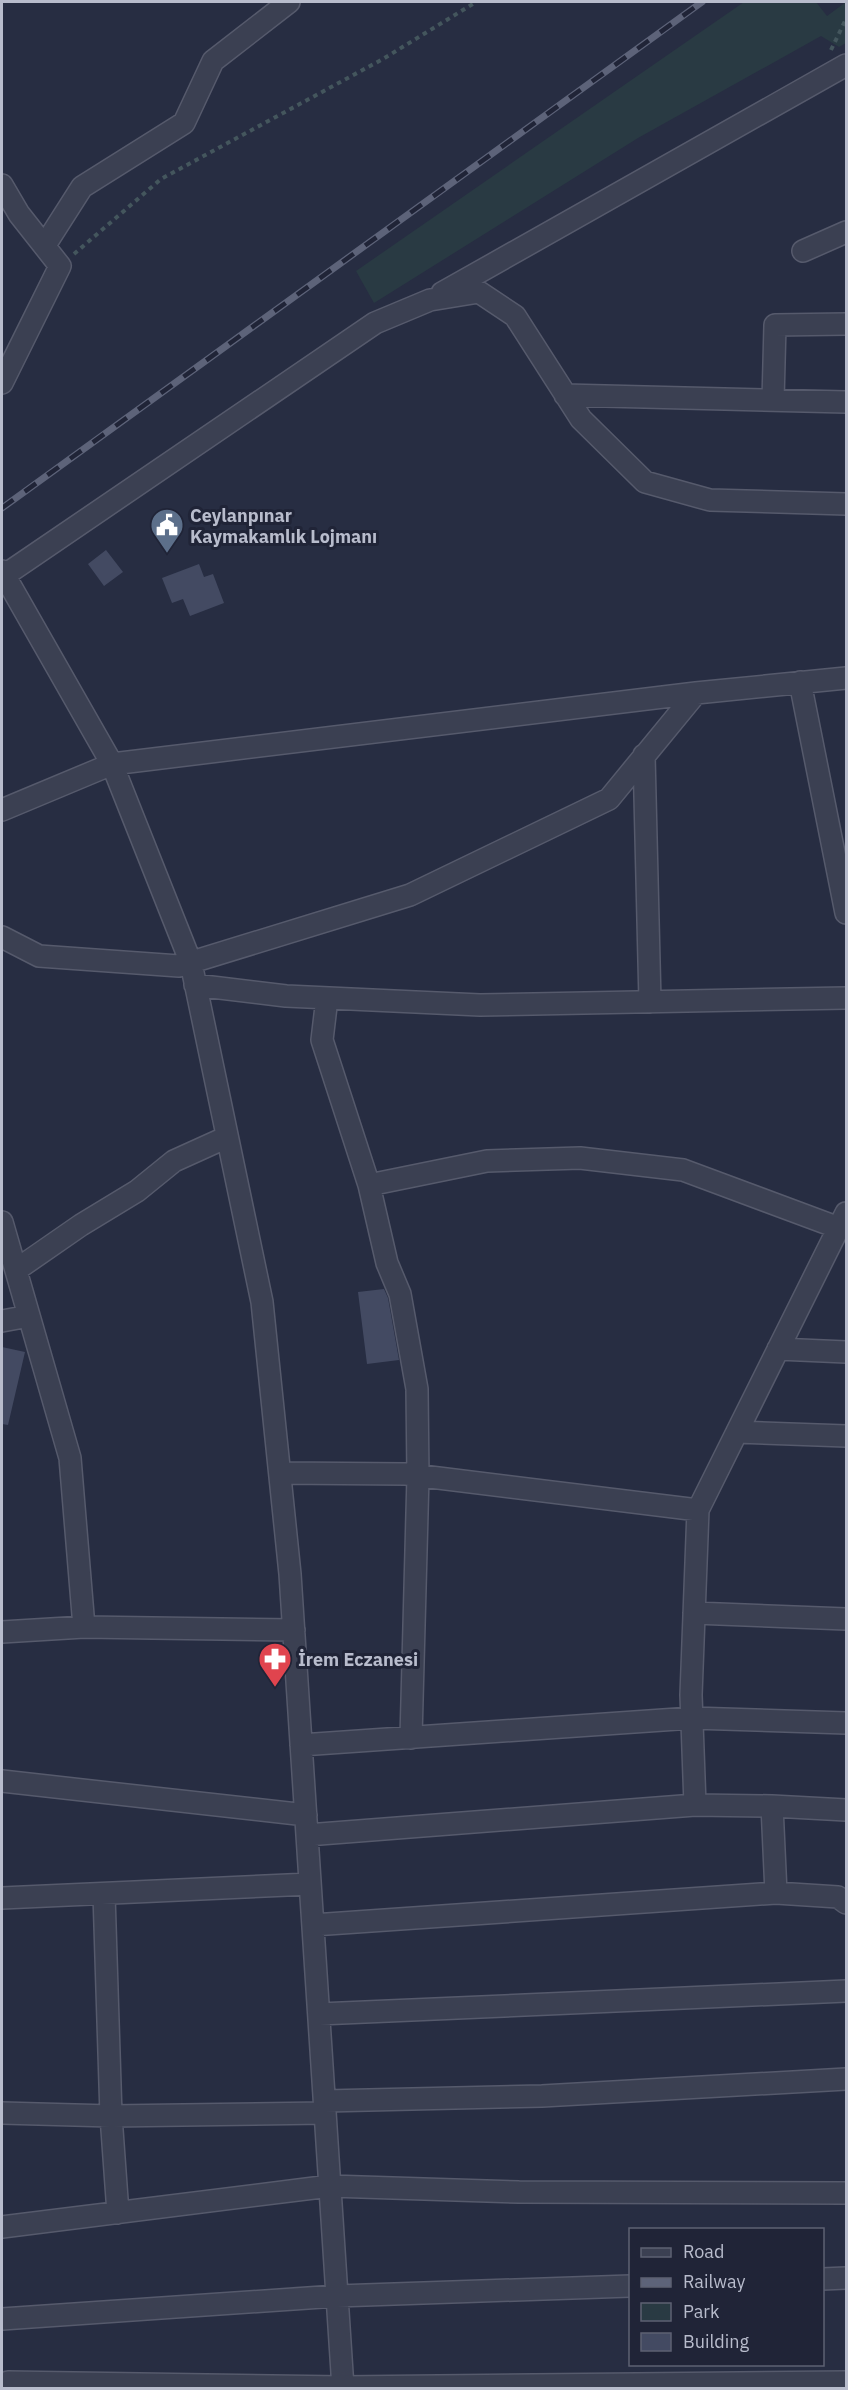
<svg xmlns="http://www.w3.org/2000/svg" width="848" height="2390" font-family="'IBM Plex Sans',sans-serif">
  <style>
    .green { fill: #293a43 }
    .building { fill: #434a62 }
    .lines { fill: none; stroke-linecap: round; stroke-linejoin: round }
    .minor-casing { stroke: #565a6c; stroke-width: 24 }
    .path { stroke: #44565d; stroke-width: 4; stroke-dasharray: 4.5 4.5; stroke-linecap: butt }
    .minor { stroke: #3b4052; stroke-width: 21 }
    .rail-casing { stroke: #5d6379; stroke-width: 7 }
    .rail { stroke: #202437; stroke-width: 4.5; stroke-dasharray: 14; stroke-linecap: butt }
    .labels { text-anchor: middle; dominant-baseline: central; stroke-width: 6; stroke-linejoin: round; paint-order: stroke }
    .poi-label { font-size: 18px; font-weight: bold; fill: #b8bccc; stroke: #202437; text-anchor: start }
  </style>
  <rect width="100%" height="100%" fill="#272d42"/>
  <!-- green -->
  <path class="green" d="M744,2H816L827,16L846,2V43L839,47L821,36L638,138L374,303L356,271Z"/>
  <!-- building -->
  <path class="building" d="M106,550L123,572L104,586L88,564Z
    M199,564L204,577L213,574L224,603L190,616L183,599L172,603L162,578Z
    M384,1289L388,1298L399,1360L367,1364L358,1292Z
    M2,1347L25,1352L8,1425L2,1424Z"/>
  <g class="lines">
    <!-- minor casing -->
    <g class="minor-casing">
      <path id="minor" d="M2,185L19,214L60,266L2,383
        M45,245L82,187L184,123L213,61L289,2
        M803,251L846,232
        M442,293L846,65
        M565,395L846,402
        M773,400L775,325L846,324
        M2,571L112,764L191,963L262,1302L290,1574L343,2388
        M2,577L375,323L430,300L479,292L515,316L581,419L645,482L710,500L846,504
        M800,682L846,913
        M644,755L650,1002
        M2,810L112,764L696,693L846,678
        M2,937L39,956L179,966L410,895L609,799L696,693
        M195,985L286,996L480,1005L846,998
        M327,998L322,1040L369,1185L387,1263L400,1294L417,1389L418,1476L411,1738
        M369,1185L487,1161L580,1158L683,1170L839,1228
        M2,1222L70,1458L84,1627
        M16,1270L81,1225L137,1191L174,1161L227,1137
        M2,1321L29,1316
        M778,1349L846,1352
        M737,1432L846,1436
        M280,1473L406,1474L698,1510
        M694,1613L846,1619
        M2,1632L84,1627L294,1630
        M301,1745L692,1718L846,1723
        M2,1781L306,1815
        M695,1805L691,1695L698,1510L846,1213
        M772,1806L776,1893
        M307,1835L695,1805L772,1806L846,1810
        M104,1894L111,2116L118,2213
        M2,1898L310,1884
        M313,1925L776,1893L838,1897L846,1903
        M319,2014L846,1991
        M325,2101L542,2096L846,2079
        M2,2113L111,2116L325,2113
        M2,2227L330,2186L519,2192L846,2193
        M822,2279L846,2278
        M2,2319L337,2296L630,2286
        M8,2382L343,2387L846,2382"/>
    </g>
    <!-- path -->
    <path class="path" d="M831,50L846,19
      M74,254L161,179L383,59L476,2"/>
    <!-- minor -->
    <use href="#minor" class="minor"/>
    <!-- rail casing -->
    <g class="rail-casing">
      <path id="rail" d="M2,508L702,2"/>
    </g>
    <!-- rail -->
    <use href="#rail" class="rail"/>
  </g>
  <!-- icons -->
  <defs>
    <g id="civic-pin" transform="scale(1.725)"><path d="M0 17L-7.5 6A9.5 9.5 0 1 1 7.5 6Z" fill="#5c6f8a" stroke="#202437"/><path d="M-.6-6.5H3V-4.5H.6V-3L4-1V1h2V6H-6V1h2V-1L-.6-3ZM-1.2 2.5V6h2.4V2.5Z" fill="#fff"/></g>
    <g id="pharmacy-pin" transform="scale(1.725)"><path d="M0 17L-7.5 6A9.5 9.5 0 1 1 7.5 6Z" fill="#e0444e" stroke="#202437"/><path d="M-2-6h4v4h4v4h-4v4h-4v-4h-4v-4h4Z" fill="#fff"/></g>
  </defs>
  <g fill-rule="evenodd">
    <use href="#civic-pin" x="167" y="525"/>
    <use href="#pharmacy-pin" x="275" y="1659"/>
  </g>
  <g class="labels">
    <!-- poi labels -->
    <g class="poi-label">
      <text x="190" y="515">Ceylanpınar<tspan x="190" dy="21">Kaymakamlık Lojmanı</tspan></text>
      <text x="298" y="1659">İrem Eczanesi</text>
    </g>
  </g>
  <!-- border -->
  <rect width="848" height="2390" fill="none" stroke="#b8bccc" stroke-width="6"/>
  <!-- legend -->
  <rect x="629" y="2228" width="195" height="138" fill="#202437" stroke="#5d6173" stroke-width="1.5"/>
  <rect x="641" y="2248" width="30" height="9" fill="#3b4052" stroke="#5d6173" stroke-width="1.5"/>
  <text x="683" y="2258" font-size="18" fill="#b8bccc">Road</text>
  <rect x="641" y="2278" width="30" height="9" fill="#5d6379" stroke="#5d6173" stroke-width="1.5"/>
  <text x="683" y="2288" font-size="18" fill="#b8bccc">Railway</text>
  <rect x="641" y="2303" width="30" height="18" fill="#293a43" stroke="#5d6173" stroke-width="1.5"/>
  <text x="683" y="2318" font-size="18" fill="#b8bccc">Park</text>
  <rect x="641" y="2333" width="30" height="18" fill="#434a62" stroke="#5d6173" stroke-width="1.5"/>
  <text x="683" y="2348" font-size="18" fill="#b8bccc">Building</text>
</svg>
